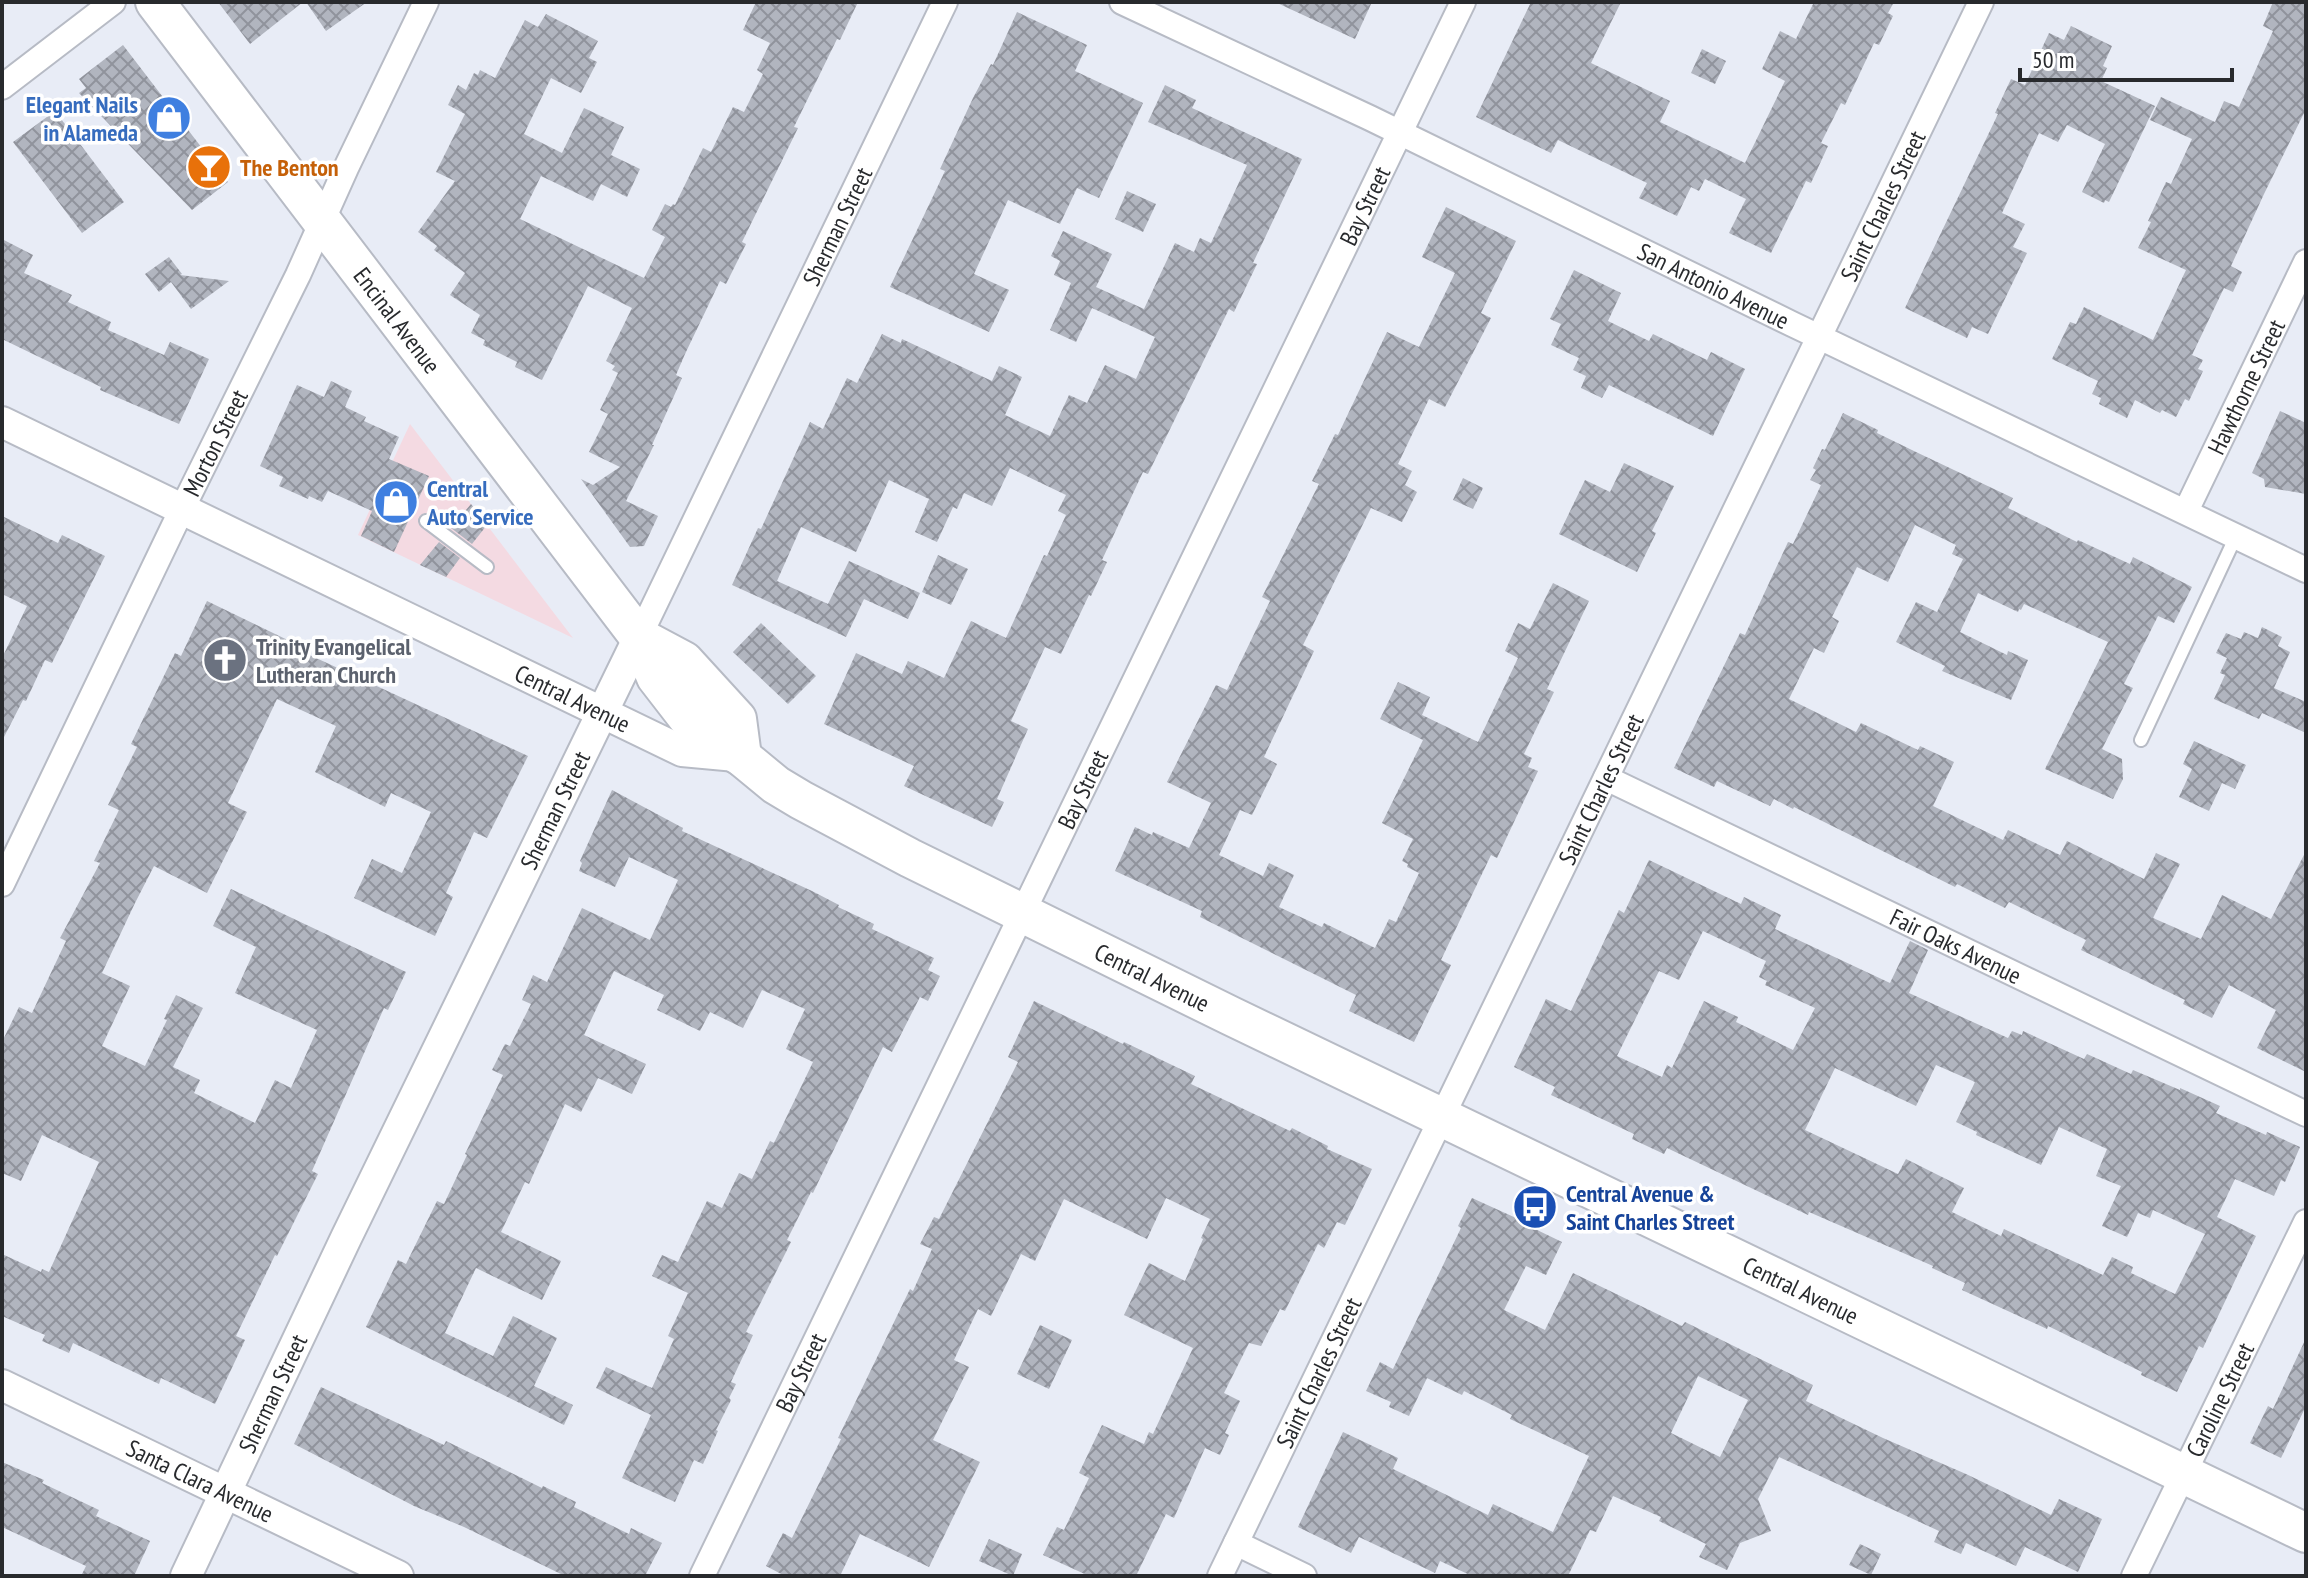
<svg xmlns="http://www.w3.org/2000/svg" width="2308" height="1578" font-family="'PT Sans Narrow',sans-serif">
  <style>
    .commercial { fill: #f4dae2 }
    .building { fill: url(#building-cross-hatch); fill-rule: evenodd }
    .lines { fill: none; stroke-linecap: round; stroke-linejoin: round }
    .service-casing { stroke: #b7bbc5; stroke-width: 16 }
    .minor-casing { stroke: #b7bbc5; stroke-width: 28 }
    .tertiary-casing { stroke: #b7bbc5; stroke-width: 34 }
    .primary-casing { stroke: #b7bbc5; stroke-width: 42 }
    .service { stroke: #fff; stroke-width: 12 }
    .minor { stroke: #fff; stroke-width: 24 }
    .tertiary { stroke: #fff; stroke-width: 30 }
    .primary { stroke: #fff; stroke-width: 38 }
    .labels { text-anchor: middle; dominant-baseline: central; stroke-width: 7; stroke-linejoin: round; paint-order: stroke }
    .shop-label { font-size: 24px; font-weight: bold; fill: #366cbe; stroke: #fff; text-anchor: end }
    .food-label { font-size: 24px; font-weight: bold; fill: #c56008; stroke: #fff; text-anchor: start }
    .street-label { font-size: 24px; fill: #282a2d; stroke: #fff }
    .worship-label { font-size: 24px; font-weight: bold; fill: #5b616d; stroke: #fff; text-anchor: start }
    .transit-label { font-size: 24px; font-weight: bold; fill: #164399; stroke: #fff; text-anchor: start }
  </style>
  <defs>
    <pattern id="building-cross-hatch" width="8" height="8" patternUnits="userSpaceOnUse" patternTransform="scale(2)"><rect width="8" height="8" fill="#b1b5bf"/><path d="M0 0l8 8M0 8l8-8" fill="none" stroke="#90939c"/></pattern>
  </defs>
  <rect width="100%" height="100%" fill="#e8ecf6"/>
  <!-- commercial -->
  <path class="commercial" d="M410,424L573,638L358,535Z"/>
  <!-- building -->
  <path class="building" d="M218,2H303L250,44Z
    M306,2H367L326,31Z
    M756,2H858L840,40L837,39L794,127L798,128L742,242L746,244L726,284L720,281L685,354L676,375L682,378L652,445H654L626,501L658,516L644,546L630,547L581,479L593,485L620,467L589,452L608,414L600,410L618,373L612,370L615,366L606,361L632,308L588,286L542,380L515,367L517,362L483,345L485,340L471,333L480,315L450,295L465,273L434,250L437,246L418,232L455,181L436,172L465,114L448,105L458,85L466,90L474,73L478,75L480,70L495,78L525,20L538,27L546,14L598,41L589,58L597,62L581,93L551,78L524,134L562,153L584,108L624,127L611,155L640,169L627,197L601,184L593,201L541,176L520,219L644,278L665,237L652,230L665,204L671,207L673,204L675,205L703,148L711,152L733,107L744,112L763,74L757,70L770,43L743,30Z
    M1275,2H1372L1355,39Z
    M1531,2H1621L1591,63L1670,101L1660,122L1745,163L1785,81L1762,69L1780,31L1796,39L1814,2H1894L1888,13L1893,16L1879,45L1874,43L1845,105L1841,103L1821,143L1828,146L1811,183L1806,181L1771,253L1729,233L1746,199L1705,179L1699,191L1691,187L1677,216L1639,198L1647,183L1558,140L1551,153L1476,117Z
    M2273,2H2306V109L2264,194L2231,266L2242,272L2233,292L2224,288L2192,355L2203,360L2198,369L2203,371L2189,401L2185,399L2176,417L2162,410L2160,413L2135,400L2127,418L2099,404L2101,398L2092,394L2098,381L2052,359L2070,322L2076,324L2084,307L2153,340L2186,270L2138,248L2151,222L2148,221L2166,182L2171,184L2192,139L2150,120L2161,97L2215,122L2224,101L2239,107L2273,31L2263,26Z
    M1017,12L1087,45L1075,71L1143,103L1099,198L1077,188L1060,224L1008,200L974,274L1009,290L989,332L890,287L945,171L940,169L973,98L991,64L993,65Z
    M2071,26L2112,46L2103,66L2107,68L2101,81L2155,106L2109,202L2105,200L2104,203L2082,192L2105,144L2067,125L2058,142L2039,133L2002,213L2025,224L2013,247L2027,253L1988,334L1972,327L1967,338L1905,308L1998,114L1995,113L2011,79L2025,85L2049,33L2064,40Z
    M123,45L228,182L192,210L79,93L86,88L79,79Z
    M1702,49L1726,61L1715,84L1691,73Z
    M1165,85L1196,100L1192,108L1302,159L1253,263L1257,264L1234,312L1229,309L1148,474L1143,472L1102,560L1107,562L1091,596L1089,595L1061,654L1045,647L1011,721L1028,729L997,799L1004,802L992,827L904,786L914,766L824,724L856,653L902,674L908,661L944,678L971,621L1006,638L1044,555L1047,556L1066,515L1058,511L1066,495L1010,468L992,506L964,493L957,509L953,507L937,542L915,532L929,499L889,480L856,552L801,527L777,581L828,604L849,561L920,593L908,619L864,599L846,637L732,585L758,528L761,529L810,422L823,429L847,378L857,383L882,334L901,343L902,339L992,381L999,366L1022,377L1005,415L1050,436L1069,395L1087,403L1105,365L1136,379L1155,337L1092,308L1076,342L1050,330L1071,283L1054,275L1060,261L1051,256L1063,231L1112,254L1096,287L1144,309L1175,243L1194,252L1200,238L1211,243L1247,165L1148,122Z
    M55,111L124,202L82,233L13,142Z
    M1127,191L1156,204L1143,232L1115,219Z
    M1446,207L1516,241L1481,313L1491,318L1445,407L1429,399L1398,464L1412,471L1405,485L1417,492L1402,522L1371,508L1303,645L1314,651L1264,757L1277,764L1252,815L1240,810L1219,855L1263,876L1269,863L1294,875L1279,907L1322,927L1324,923L1375,948L1389,919L1396,922L1419,873L1407,867L1408,864L1402,861L1413,839L1382,823L1423,740L1380,719L1398,682L1430,697L1422,715L1478,742L1518,658L1505,651L1518,623L1530,629L1553,583L1589,601L1547,689L1554,692L1524,754L1532,758L1528,767L1538,771L1497,858L1491,855L1441,960L1451,965L1414,1042L1349,1011L1356,995L1200,917L1202,911L1115,871L1135,827L1152,835L1153,832L1189,848L1211,803L1167,782L1216,685L1227,690L1270,601L1262,597L1319,484L1312,481L1335,434L1338,435L1387,332L1419,347L1455,273L1422,257Z
    M2,239L33,255L24,273L72,295L68,302L111,322L108,330L164,355L170,342L209,359L179,424L100,390L101,387L2,339Z
    M169,257L182,274L180,275L229,281L191,309L171,282L159,292L145,274Z
    M1574,270L1621,293L1608,321L1649,341L1653,334L1707,360L1711,352L1745,369L1713,436L1609,385L1602,398L1581,388L1586,376L1573,370L1579,358L1551,345L1561,324L1550,319Z
    M331,381L352,391L345,407L366,417L364,421L399,437L389,459L429,476L394,552L361,536L372,511L328,491L322,502L309,496L308,499L279,486L283,477L260,466L297,385L324,397Z
    M2280,411L2306,423V494L2265,487L2264,479L2252,473Z
    M1843,413L1878,430L1877,433L1916,452L2013,498L2008,508L2077,542L2078,540L2130,564L2133,557L2192,587L2174,623L2158,616L2124,684L2133,688L2102,749L2122,759L2123,779L2113,799L2045,769L2108,642L2024,604L2021,610L2019,609L2018,612L1978,593L1960,632L2007,655L2008,651L2028,660L2011,700L1942,671L1945,666L1896,642L1916,602L1937,612L1963,559L1952,554L1956,545L1915,525L1888,582L1857,567L1832,617L1839,621L1824,653L1814,648L1789,699L1856,732L1861,723L1918,750L1920,746L1954,762L1933,806L2003,840L2008,830L2060,855L2067,841L2144,879L2156,853L2180,864L2153,918L2201,939L2222,895L2271,919L2306,851V1072L2257,1048L2276,1010L2229,985L2212,1018L2183,1004L2185,1000L2081,950L2086,940L2009,902L2005,908L1957,884L1955,887L1794,807L1793,809L1774,799L1770,806L1717,781L1714,787L1674,768L1740,633L1745,635L1788,542L1793,544L1821,485L1810,480L1816,470L1813,468L1822,449L1825,450Z
    M1624,463L1674,486L1652,531L1656,533L1637,572L1559,534L1585,480L1610,492Z
    M1463,478L1483,488L1473,509L1453,500Z
    M471,504L487,525L472,544L451,528Z
    M2,516L58,543L62,535L105,556L52,663L45,660L26,701L23,700L2,741V658L27,606L2,594Z
    M439,542L460,558L446,577L420,565Z
    M938,555L968,569L951,605L922,592Z
    M207,601L302,647L301,651L528,756L487,838L474,832L446,893L453,897L435,936L354,898L372,859L402,873L431,812L391,793L385,807L315,772L336,726L277,699L228,803L247,812L207,893L154,866L135,903L102,973L130,986L102,1046L145,1066L167,1020L164,1019L176,995L203,1008L173,1067L200,1080L194,1093L255,1123L275,1080L291,1088L317,1030L235,993L256,947L213,926L231,889L406,972L388,1010L384,1008L312,1171L318,1174L277,1256L275,1255L236,1336L245,1340L215,1404L161,1378L159,1384L73,1343L69,1353L42,1341L45,1335L2,1316V1254L41,1272L42,1269L49,1272L99,1162L42,1135L21,1181L2,1173V1042L19,1007L32,1013L66,941L60,938L100,863L94,861L119,810L108,805L137,747L131,744L175,653L181,656Z
    M761,623L816,676L788,704L733,652Z
    M2262,627L2282,637L2278,646L2290,652L2274,688L2306,702V733L2262,713L2259,719L2214,699L2225,675L2220,673L2227,658L2216,653L2226,633L2241,639L2244,632L2258,638Z
    M2194,741L2246,765L2235,789L2222,783L2209,811L2179,797L2192,769L2183,764Z
    M612,790L683,828L682,831L812,891L839,905L838,907L874,924L872,929L934,958L928,970L940,976L928,1001L920,997L892,1052L883,1047L813,1193L811,1192L787,1240L791,1242L746,1332L753,1335L731,1382L736,1384L729,1398L731,1400L716,1430L718,1431L703,1464L694,1460L675,1502L622,1478L651,1415L596,1388L606,1367L652,1388L674,1339L668,1336L688,1293L652,1276L662,1255L678,1262L707,1201L722,1208L739,1173L752,1179L770,1141L774,1143L813,1062L786,1049L805,1009L762,990L743,1028L710,1012L700,1031L657,1010L664,995L614,971L584,1035L646,1064L632,1094L598,1078L581,1112L565,1104L529,1184L525,1182L501,1232L561,1261L542,1300L476,1268L445,1333L493,1356L513,1316L557,1338L534,1386L573,1405L564,1425L366,1327L398,1260L406,1264L437,1201L444,1204L467,1155L465,1154L503,1075L492,1070L505,1044L510,1046L531,1004L522,1000L533,975L547,982L582,908L650,940L678,880L629,857L615,887L579,871L582,863L580,861Z
    M1649,860L1741,904L1744,897L1781,915L1775,929L1890,983L1910,941L1928,950L1909,993L2008,1038L2012,1031L2022,1035L2023,1031L2084,1059L2087,1054L2131,1074L2133,1070L2180,1090V1088L2220,1106L2216,1113L2266,1135L2267,1132L2300,1147L2285,1182L2281,1180L2274,1196L2235,1179L2217,1217L2256,1236L2203,1348L2199,1346L2177,1392L2141,1375L2142,1372L2048,1326L2047,1329L1962,1290L1965,1283L1932,1268L1933,1266L1809,1212L1808,1215L1667,1148L1664,1154L1632,1139L1634,1134L1551,1095L1555,1087L1514,1067L1546,999L1571,1011L1619,910L1624,913ZM1703,931L1766,961L1759,977L1767,981L1765,985L1815,1008L1793,1050L1736,1022L1738,1017L1704,1001L1672,1068L1667,1065L1662,1077L1617,1056L1659,971L1679,980ZM1936,1065L1975,1082L1956,1122L1977,1132L1976,1135L2041,1165L2059,1127L2107,1149L2096,1176L2121,1186L2102,1226L2127,1237L2138,1213L2150,1218L2153,1210L2205,1234L2175,1294L2131,1273L2133,1267L2112,1257L2103,1275L2004,1229L2001,1236L1952,1212L1964,1188L1906,1159L1898,1174L1805,1130L1835,1068L1916,1106Z
    M1034,1001L1123,1044L1124,1042L1195,1076L1191,1084L1290,1131L1292,1128L1328,1146L1327,1149L1372,1169L1345,1225L1337,1222L1324,1248L1318,1244L1285,1311L1280,1309L1261,1346L1249,1343L1224,1393L1240,1401L1225,1433L1229,1435L1220,1455L1205,1448L1174,1518L1166,1514L1136,1576H1089L1043,1555L1057,1527L1064,1530L1089,1478L1079,1473L1102,1425L1144,1444L1149,1432L1153,1434L1193,1348L1124,1315L1149,1263L1185,1281L1203,1239L1201,1238L1210,1219L1166,1198L1147,1239L1064,1199L1035,1261L1021,1254L991,1316L978,1309L954,1360L969,1367L933,1440L980,1462L929,1567L860,1534L840,1576H785L766,1566L783,1533L792,1538L841,1439L838,1438L910,1289L913,1291L932,1249L920,1244L934,1217L939,1219L1018,1062L1008,1057Z
    M1472,1198L1536,1227L1535,1229L1562,1242L1546,1275L1526,1266L1504,1310L1545,1330L1573,1273L1682,1326L1685,1322L1813,1385L1806,1401L1883,1438L1966,1474L2051,1515L2059,1499L2102,1519L2078,1572L2025,1547L2016,1566L1966,1543L1961,1554L1934,1542L1939,1531L1779,1457L1758,1499L1771,1531L1740,1543L1727,1570L1699,1557L1706,1544L1659,1521L1661,1517L1613,1496L1596,1532L1590,1530L1568,1576H1472L1440,1561L1435,1573L1359,1537L1351,1553L1298,1527L1343,1432L1398,1458L1393,1469L1488,1515L1493,1504L1553,1532L1589,1456L1510,1419L1512,1415L1464,1391L1462,1395L1427,1378L1409,1416L1389,1407L1391,1402L1366,1391L1380,1362L1393,1369L1461,1228L1458,1226ZM1698,1376L1748,1400L1720,1457L1671,1433Z
    M1040,1325L1072,1340L1049,1389L1017,1374Z
    M2306,1338V1406L2281,1458L2250,1443L2268,1406L2273,1409Z
    M321,1387L444,1445L446,1441L542,1488L543,1486L576,1502L574,1507L629,1534L631,1528L662,1543L645,1576H565L464,1527L414,1506L294,1444Z
    M2,1462L44,1480L42,1483L99,1510L96,1516L150,1541L134,1576H81L86,1566L2,1527Z
    M989,1539L1022,1554L1013,1576L979,1561Z
    M1860,1544L1881,1554L1871,1575L1849,1565Z"/>
  <g class="lines">
    <!-- service casing -->
    <g class="service-casing">
      <path id="service" d="M426,521L487,567
        M2141,740L2236,536"/>
    </g>
    <!-- minor casing -->
    <g class="minor-casing">
      <g id="minor">
        <path id="s1" d="M1122,2L1370,118L1792,324L2306,570"/>
        <path d="M2,87L113,2"/>
        <path id="s2" d="M2186,511L2306,262"/>
        <path id="s3" d="M639,637L945,2"/>
        <path id="s4" d="M1606,778L2306,1114"/>
        <path id="s5" d="M2,884L182,509L298,275L346,168L426,2"/>
        <path d="M1236,1543L1304,1576"/>
        <path id="s6" d="M702,1576L1463,2"/>
        <path id="s7" d="M1220,1576L1981,2"/>
        <path id="s8" d="M2134,1576L2306,1222"/>
      </g>
    </g>
    <!-- tertiary casing -->
    <g class="tertiary-casing">
      <g id="tertiary">
        <path id="s9" d="M2,422L682,751L736,756"/>
        <path id="s10" d="M2,1385L398,1576"/>
        <path id="s11" d="M186,1576L346,1238L639,637"/>
      </g>
    </g>
    <!-- primary casing -->
    <g class="primary-casing">
      <g id="primary">
        <path id="s12" d="M155,2L639,637L656,677L697,730L742,757L776,785L801,800L910,858L1231,1016L2306,1533"/>
        <path d="M639,637L684,661L737,719L742,757"/>
      </g>
    </g>
    <!-- service -->
    <use href="#service" class="service"/>
    <!-- minor -->
    <use href="#minor" class="minor"/>
    <!-- tertiary -->
    <use href="#tertiary" class="tertiary"/>
    <!-- primary -->
    <use href="#primary" class="primary"/>
  </g>
  <!-- icons -->
  <defs>
    <g id="shop-disc" transform="scale(2.3)"><circle r="9.5" fill="#3f7fe0" stroke="#fff"/><path d="M-5-2.5h2.3a2.7 3.5 0 0 1 5.4 0H5L5.5 6h-11ZM-1.5-2.5h3a1.5 2.3 0 0 0-3 0Z" fill="#fff"/></g>
    <g id="bar-disc" transform="scale(2.3)"><circle r="9.5" fill="#e8710a" stroke="#fff"/><path d="M-6-5H6L.8 .8V4.5H3.5V6h-7V4.5H-.8V.8Z" fill="#fff"/></g>
    <g id="church-disc" transform="scale(2.3)"><circle r="9.5" fill="#6b7280" stroke="#fff"/><path d="M-1.2-6h2.4v3.5h3.3v2.4h-3.3V6h-2.4V-.1h-3.3v-2.4h3.3Z" fill="#fff"/></g>
    <g id="bus-disc" transform="scale(2.3)"><circle r="9.5" fill="#1a4fb4" stroke="#fff"/><path d="M-5-6H5V4H4V6H2V4H-2V6H-4V4H-5ZM-3.5-4V0h7V-4ZM-3.5 1.2v1.5H-2V1.2ZM2 1.2v1.5H3.5V1.2Z" fill="#fff"/></g>
  </defs>
  <g fill-rule="evenodd">
    <use href="#shop-disc" x="169" y="118"/>
    <use href="#bar-disc" x="209" y="167"/>
    <use href="#shop-disc" x="396" y="502"/>
    <use href="#church-disc" x="225" y="660"/>
    <use href="#bus-disc" x="1535" y="1207"/>
  </g>
  <g class="labels">
    <!-- shop labels -->
    <g class="shop-label">
      <text x="138" y="104">Elegant Nails<tspan x="138" dy="28">in Alameda</tspan></text>
      <text x="427" y="488" text-anchor="start">Central<tspan x="427" dy="28">Auto Service</tspan></text>
    </g>
    <!-- food labels -->
    <g class="food-label">
      <text x="240" y="167">The Benton</text>
    </g>
    <!-- street labels -->
    <g class="street-label">
      <text stroke="none"><textPath href="#s6" startOffset="1522">Bay Street</textPath></text>
      <text stroke="none"><textPath href="#s7" startOffset="1522">Saint Charles Street</textPath></text>
      <text stroke="none"><textPath href="#s3" startOffset="456">Sherman Street</textPath></text>
      <text stroke="none"><textPath href="#s1" startOffset="656">San Antonio Avenue</textPath></text>
      <text stroke="none"><textPath href="#s12" startOffset="400">Encinal Avenue</textPath></text>
      <text stroke="none"><textPath href="#s2" startOffset="138">Hawthorne Street</textPath></text>
      <text stroke="none"><textPath href="#s5" startOffset="490">Morton Street</textPath></text>
      <text stroke="none"><textPath href="#s9" startOffset="634">Central Avenue</textPath></text>
      <text stroke="none"><textPath href="#s6" startOffset="874">Bay Street</textPath></text>
      <text stroke="none"><textPath href="#s7" startOffset="874">Saint Charles Street</textPath></text>
      <text stroke="none"><textPath href="#s11" startOffset="850">Sherman Street</textPath></text>
      <text stroke="none"><textPath href="#s4" startOffset="388">Fair Oaks Avenue</textPath></text>
      <text stroke="none"><textPath href="#s12" startOffset="1428">Central Avenue</textPath></text>
      <text stroke="none"><textPath href="#s12" startOffset="2148">Central Avenue</textPath></text>
      <text stroke="none"><textPath href="#s7" startOffset="226">Saint Charles Street</textPath></text>
      <text stroke="none"><textPath href="#s6" startOffset="226">Bay Street</textPath></text>
      <text stroke="none"><textPath href="#s11" startOffset="202">Sherman Street</textPath></text>
      <text stroke="none"><textPath href="#s8" startOffset="196">Caroline Street</textPath></text>
      <text stroke="none"><textPath href="#s10" startOffset="220">Santa Clara Avenue</textPath></text>
    </g>
    <!-- worship labels -->
    <g class="worship-label">
      <text x="256" y="646">Trinity Evangelical<tspan x="256" dy="28">Lutheran Church</tspan></text>
    </g>
    <!-- transit labels -->
    <g class="transit-label">
      <text x="1566" y="1193">Central Avenue &amp;<tspan x="1566" dy="28">Saint Charles Street</tspan></text>
    </g>
  </g>
  <!-- border -->
  <rect width="2308" height="1578" fill="none" stroke="#282a2d" stroke-width="8"/>
  <!-- scale -->
  <path d="M2020 68v12h212v-12" fill="none" stroke="#282a2d" stroke-width="4"/>
  <text x="2032" y="68" font-size="24" fill="#282a2d" stroke="#ffffff" stroke-width="6" paint-order="stroke">50 m</text>
</svg>
